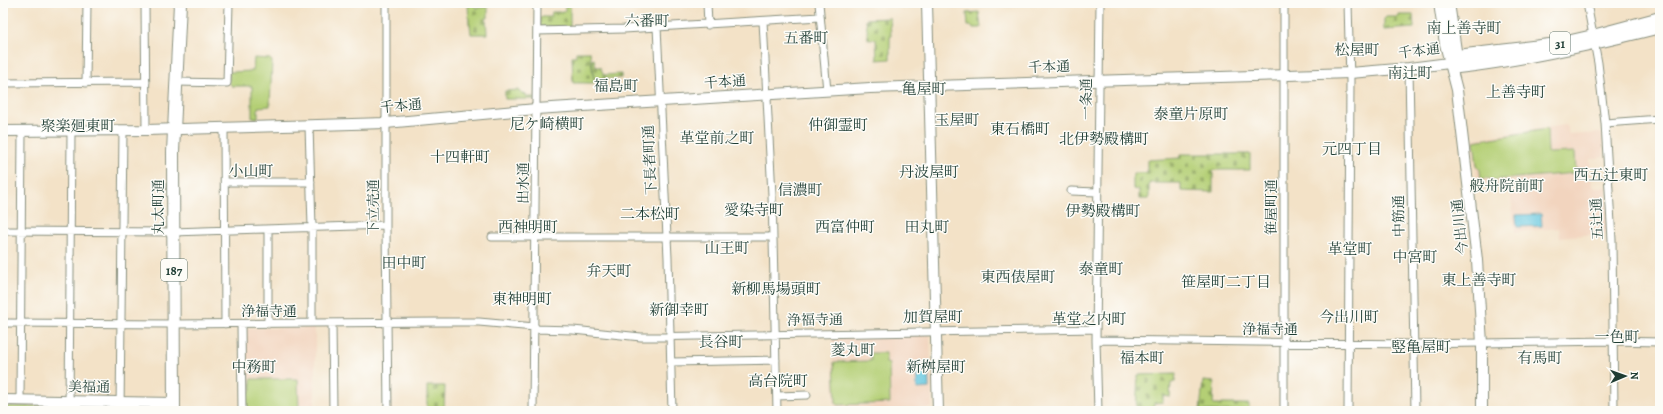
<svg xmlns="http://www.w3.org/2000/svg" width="1663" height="414" font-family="Alegreya,'Noto Serif JP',serif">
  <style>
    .built { fill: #f2d4be }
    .green { fill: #b4cf75; stroke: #6a8654 }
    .cemetery { fill: url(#cemetery-stones); stroke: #6a8654 }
    .water { fill: #62c6df; stroke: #40828a }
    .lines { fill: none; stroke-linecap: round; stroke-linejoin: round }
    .street-casing { stroke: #89907e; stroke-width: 9 }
    .secondary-casing { stroke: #89907e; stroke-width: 12 }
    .primary-casing { stroke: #89907e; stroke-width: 14 }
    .street { stroke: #fff; stroke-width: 7 }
    .secondary { stroke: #fff; stroke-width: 10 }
    .primary { stroke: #fff; stroke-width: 12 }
    .labels { text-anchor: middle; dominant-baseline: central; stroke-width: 3; stroke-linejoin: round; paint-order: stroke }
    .shield { fill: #fdfcf7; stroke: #62766e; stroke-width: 1 }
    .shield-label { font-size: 13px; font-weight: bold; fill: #1f3d34 }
    .street-label { font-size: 14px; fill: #1f3d34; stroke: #fdfcf7 }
    .neighbourhood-label { font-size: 15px; fill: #1f3d34; stroke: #fdfcf7 }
  </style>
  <defs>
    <pattern id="cemetery-stones" width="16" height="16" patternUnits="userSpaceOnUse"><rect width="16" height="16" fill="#b4cf75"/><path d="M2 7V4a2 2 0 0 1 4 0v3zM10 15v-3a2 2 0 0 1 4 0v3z" fill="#92a961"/></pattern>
  </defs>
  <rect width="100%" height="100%" fill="#fdfcf7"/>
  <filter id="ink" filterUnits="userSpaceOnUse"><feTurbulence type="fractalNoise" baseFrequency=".025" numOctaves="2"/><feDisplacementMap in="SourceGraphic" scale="8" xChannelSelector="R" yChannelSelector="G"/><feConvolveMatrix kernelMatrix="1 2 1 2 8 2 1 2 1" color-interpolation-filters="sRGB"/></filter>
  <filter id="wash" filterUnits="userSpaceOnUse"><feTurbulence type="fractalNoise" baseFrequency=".012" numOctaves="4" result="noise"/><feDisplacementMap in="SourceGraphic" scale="16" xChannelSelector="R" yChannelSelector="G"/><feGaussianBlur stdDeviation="0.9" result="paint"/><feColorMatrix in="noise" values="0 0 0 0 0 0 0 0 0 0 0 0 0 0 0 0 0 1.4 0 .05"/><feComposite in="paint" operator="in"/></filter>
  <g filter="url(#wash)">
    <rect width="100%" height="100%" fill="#f3e2c7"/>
    <!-- built -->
    <path class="built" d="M1566,125L1569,135L1602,133L1604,157L1590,159L1592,187H1606L1609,233L1560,237L1559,228L1515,232L1510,188L1479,190L1472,139Z
      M245,328H315V411H246Z
      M832,334L930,335L932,408L906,409V411H835V404L834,403Z"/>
    <!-- green -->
    <path class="green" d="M254,58L270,59L272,61L270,106L258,107V118H252V86H232L229,83V72L253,71Z
      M1547,129L1548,153L1575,152L1576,173L1492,180L1487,178L1481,179L1480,170L1477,166L1474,141Z
      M871,353H886V363L889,364L890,403L837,405L836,402L834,362L871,361Z
      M251,379H298L299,411H246V395L251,389Z
      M3,406H62L66,411H3Z"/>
    <!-- cemetery -->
    <path class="cemetery" d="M468,3H473L476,8L488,7V18H486L487,34H471L470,24H469Z
      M565,5H570V27H540V17H551L552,12H565Z
      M979,12L981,28H972V26H968L967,13Z
      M1399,15H1413L1414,28L1384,30V19L1386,17H1399Z
      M890,18L891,37H890V59L877,60L876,39H868L866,19Z
      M576,52H590L594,83H573L572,56H576Z
      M594,59L596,67H600L604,75L621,74V78L594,79L592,60Z
      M519,90V92L526,94L527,97H535V99H505V91Z
      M1180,154H1250V170H1213V192L1181,191V183H1149V199H1139V190L1133,189V173H1147V160L1180,158Z
      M1176,374L1175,382L1171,383L1170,397L1163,396V402L1154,403L1153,411H1136L1138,375Z
      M1203,381L1214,382L1213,404H1249V411H1200Z
      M427,386H445L444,410L427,409Z"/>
    <!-- water -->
    <path class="water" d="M1541,214L1542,226L1517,227L1516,215Z
      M928,362L929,388L917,389L916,363Z"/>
  </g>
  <g filter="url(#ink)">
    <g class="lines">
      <!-- street casing -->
      <g class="street-casing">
        <path id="street" d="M145,3L146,130
          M386,3V228L388,411
          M707,3L708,25
          M819,3L827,91
          M1348,3L1350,81L1348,411
          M1587,3L1598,63L1605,123L1612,240L1614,411
          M763,21L772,195L777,411
          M657,27L668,258L672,411
          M537,31L624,29L820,17
          M1409,68L1415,411
          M177,82L227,83L229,3
          M3,83L146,82
          M86,83L87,3
          M1605,123L1660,119
          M309,126L312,227V323
          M224,127L225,324
          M225,182H311
          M1071,191L1097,192
          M268,229V324
          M3,231L173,232L386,225
          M492,237H773
          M3,323L174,324L441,322H479L535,327
          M332,323L333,411
          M241,324L242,411
          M535,329L573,330L641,337L1096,329
          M1096,340L1414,344L1612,341L1660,342
          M671,362L776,360
          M777,396L807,395
          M20,400L22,131
          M69,411L71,131
          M120,411L123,130
          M533,411L537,3
          M1098,411L1096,340L1100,3
          M1284,411V3"/>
      </g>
      <!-- secondary casing -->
      <g class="secondary-casing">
        <path id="secondary" d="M927,3L938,411
          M1439,3L1445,44L1457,90L1477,260L1482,344V411
          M1449,3L1458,64
          M3,131L146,130L386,123L536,109L870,88L1350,73L1409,68L1449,63
          M3,400L174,403"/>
      </g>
      <!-- primary casing -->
      <g class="primary-casing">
        <path id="primary" d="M1660,18L1593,36L1558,44L1457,56L1449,63L1458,67C1527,59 1593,44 1660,27
          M174,411L173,152L180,3"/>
      </g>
      <!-- street -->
      <use href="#street" class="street"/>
      <!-- secondary -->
      <use href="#secondary" class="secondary"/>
      <!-- primary -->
      <use href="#primary" class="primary"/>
    </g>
  </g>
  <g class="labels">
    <!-- shield labels -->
    <g class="shield">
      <rect x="1550" y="32" width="20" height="22" rx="3"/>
      <rect x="161" y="259" width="26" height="22" rx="3"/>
    </g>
    <g class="shield-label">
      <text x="1560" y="43">31</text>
      <text x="174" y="270">187</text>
    </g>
    <!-- street labels -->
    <g class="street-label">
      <text transform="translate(1419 51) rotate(-7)">千本通</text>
      <text transform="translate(1049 67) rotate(-2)">千本通</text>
      <text transform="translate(725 82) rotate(-4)">千本通</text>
      <text transform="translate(1086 99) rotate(-90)">一条通</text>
      <text transform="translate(401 106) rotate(-5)">千本通</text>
      <text transform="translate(650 160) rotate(-93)">下長者町通</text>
      <text transform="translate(523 183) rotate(-90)">出水通</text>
      <text transform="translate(158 207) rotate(-90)">丸太町通</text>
      <text transform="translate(373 207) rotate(-90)">下立売通</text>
      <text transform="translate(1271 207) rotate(-90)">笹屋町通</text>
      <text transform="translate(1399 216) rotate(-91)">中筋通</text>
      <text transform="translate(1597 219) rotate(-93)">五辻通</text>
      <text transform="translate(1460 227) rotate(-96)">今出川通</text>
      <text x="269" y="311">浄福寺通</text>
      <text transform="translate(815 320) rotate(-1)">浄福寺通</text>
      <text x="1270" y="329">浄福寺通</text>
      <text transform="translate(89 387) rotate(1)">美福通</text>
    </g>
    <!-- neighbourhood labels -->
    <g class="neighbourhood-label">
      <text x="647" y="21">六番町</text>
      <text x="1464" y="28">南上善寺町</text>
      <text x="806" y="38">五番町</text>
      <text x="1357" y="50">松屋町</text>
      <text x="1410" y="73">南辻町</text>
      <text x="616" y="86">福島町</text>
      <text x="924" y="89">亀屋町</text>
      <text x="1516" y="92">上善寺町</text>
      <text x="1191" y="114">泰童片原町</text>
      <text x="957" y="120">玉屋町</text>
      <text x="547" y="124">尼ケ崎横町</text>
      <text x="838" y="125">仲御霊町</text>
      <text x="78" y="126">聚楽廻東町</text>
      <text x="1020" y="129">東石橋町</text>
      <text x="717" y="138">革堂前之町</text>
      <text x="1104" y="139">北伊勢殿構町</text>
      <text x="1352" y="149">元四丁目</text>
      <text x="460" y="157">十四軒町</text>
      <text x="251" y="171">小山町</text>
      <text x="929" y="172">丹波屋町</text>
      <text x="1611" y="175">西五辻東町</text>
      <text x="1507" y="186">般舟院前町</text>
      <text x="800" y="190">信濃町</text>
      <text x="754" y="210">愛染寺町</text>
      <text x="1103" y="211">伊勢殿構町</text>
      <text x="650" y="214">二本松町</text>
      <text x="528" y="227">西神明町</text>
      <text x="845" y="227">西富仲町</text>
      <text x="927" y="227">田丸町</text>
      <text x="727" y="248">山王町</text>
      <text x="1350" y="249">革堂町</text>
      <text x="1415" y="257">中宮町</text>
      <text x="404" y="263">田中町</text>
      <text x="1101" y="269">泰童町</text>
      <text x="609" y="271">弁天町</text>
      <text x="1018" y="277">東西俵屋町</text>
      <text x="1479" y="280">東上善寺町</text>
      <text x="1226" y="282">笹屋町二丁目</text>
      <text x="776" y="289">新柳馬場頭町</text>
      <text x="522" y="299">東神明町</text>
      <text x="679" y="310">新御幸町</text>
      <text x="933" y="317">加賀屋町</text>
      <text x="1349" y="317">今出川町</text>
      <text x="1089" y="319">革堂之内町</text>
      <text x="1617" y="337">一色町</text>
      <text x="721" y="342">長谷町</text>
      <text x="1421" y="347">竪亀屋町</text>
      <text x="853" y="350">菱丸町</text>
      <text x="1142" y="358">福本町</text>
      <text x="1540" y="358">有馬町</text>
      <text x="254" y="367">中務町</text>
      <text x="936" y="367">新桝屋町</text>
      <text x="778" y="381">高台院町</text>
    </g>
  </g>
  <!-- margin -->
  <rect width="1663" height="414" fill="none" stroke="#fdfcf7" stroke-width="16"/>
  <!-- north arrow -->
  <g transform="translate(1625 376) rotate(88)" stroke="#fdfcf7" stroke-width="3" paint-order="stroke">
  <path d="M0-3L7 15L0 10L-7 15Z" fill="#1f3d34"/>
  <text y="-6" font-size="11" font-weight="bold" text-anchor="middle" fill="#1f3d34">N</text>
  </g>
</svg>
